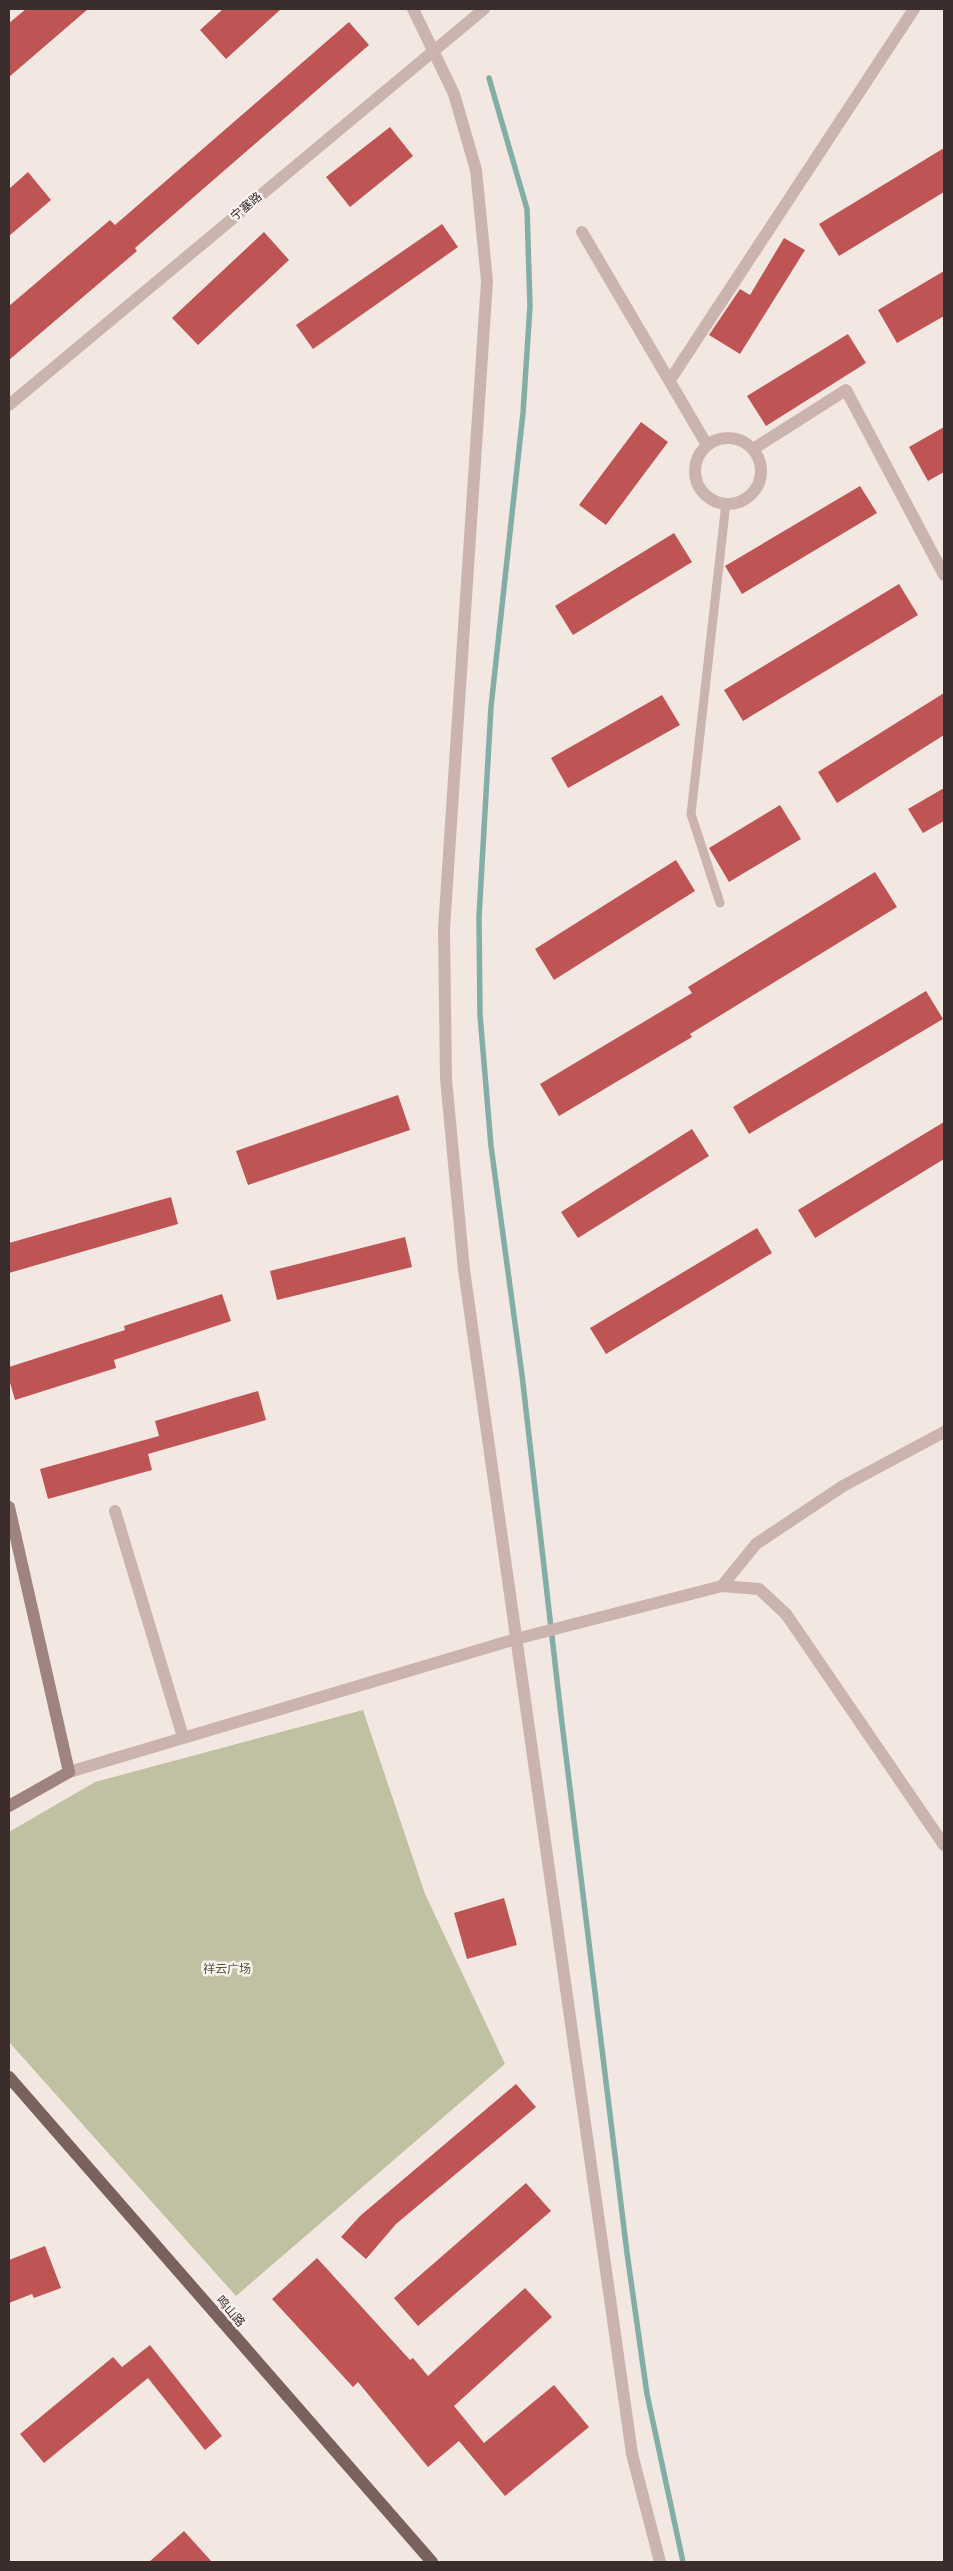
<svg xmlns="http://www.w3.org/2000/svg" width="953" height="2571" font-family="'PT Sans Narrow','Noto Sans SC',sans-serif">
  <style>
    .green { fill: #bfc1a2 }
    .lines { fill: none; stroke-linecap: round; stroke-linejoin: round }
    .stream { stroke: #83aea5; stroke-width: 5.5 }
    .building { fill: #bf5455 }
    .service { stroke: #cbb4ae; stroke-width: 9 }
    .minor { stroke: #cbb4ae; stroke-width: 12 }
    .tertiary { stroke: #cbb4ae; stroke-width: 12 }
    .secondary { stroke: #9e837f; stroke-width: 12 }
    .primary { stroke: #7b615e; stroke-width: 12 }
    .labels { text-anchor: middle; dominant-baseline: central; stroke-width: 5; stroke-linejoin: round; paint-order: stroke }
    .street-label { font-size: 12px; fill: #3a2d2c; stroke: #faf2ef }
    .park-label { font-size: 12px; fill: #525731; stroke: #faf2ef }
  </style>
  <rect width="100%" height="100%" fill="#f3e7e2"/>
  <!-- green -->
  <path class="green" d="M363,1710L425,1894L505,2064L236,2296L9,2042V1832L95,1782Z"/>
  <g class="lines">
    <!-- stream -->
    <path class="stream" d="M489,78L527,209L530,306L523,413L491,707L479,917L480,1015L491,1146L522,1375L561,1715L627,2253L647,2394L683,2562"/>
  </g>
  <!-- building -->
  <path class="building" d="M26,9H88L9,77V23Z
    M223,9H281L226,59L200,30Z
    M349,22L369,45L135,248L137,251L9,360V306L110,220L115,225Z
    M390,127L413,156L350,207L326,177Z
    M944,148V192L839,256L819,224Z
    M28,172L51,200L9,236V189Z
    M442,224L458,247L313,349L296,325Z
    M264,232L289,260L198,345L172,318Z
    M784,238L805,250L740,354L709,335L740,289L750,295Z
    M944,271V316L897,343L878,310Z
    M848,334L866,363L766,426L747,396Z
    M641,422L668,442L606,525L579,505Z
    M944,427V472L928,481L909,447Z
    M860,486L877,513L742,594L725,566Z
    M674,533L692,562L573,635L555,606Z
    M899,584L918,615L743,721L724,690Z
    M944,693V735L837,803L818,772Z
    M662,695L680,725L568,788L551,758Z
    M944,788V821L923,833L908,809Z
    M780,805L801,839L729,882L709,848Z
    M676,860L695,891L554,980L535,949Z
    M875,872L897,907L690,1034L692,1037L559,1116L540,1084L692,993L688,987Z
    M926,991L943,1019L749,1134L733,1107Z
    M398,1095L410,1130L248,1185L236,1151Z
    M944,1122V1159L815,1238L798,1210Z
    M692,1129L709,1156L578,1238L561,1212Z
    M171,1197L178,1224L9,1273V1243Z
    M757,1228L772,1253L606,1354L590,1328Z
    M405,1237L412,1267L277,1300L270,1271Z
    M222,1294L231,1321L114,1360L116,1368L15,1400L9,1379V1367L125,1330L124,1326Z
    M258,1391L266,1420L148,1454L152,1470L48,1499L40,1469L159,1436L155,1421Z
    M504,1898L517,1945L467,1959L454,1913Z
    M516,2084L536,2107L396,2224L366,2259L341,2237L360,2216Z
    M526,2183L551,2211L418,2326L394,2298Z
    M45,2246L61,2288L34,2298L32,2294L9,2303V2260Z
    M317,2258L410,2360L413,2358L428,2376L525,2288L552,2317L454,2406L484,2443L554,2385L589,2427L505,2496L459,2441L428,2467L358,2382L353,2387L272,2299Z
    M150,2345L222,2436L205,2450L148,2378L44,2463L20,2434L113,2357L122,2367Z
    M184,2531L212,2562H149Z"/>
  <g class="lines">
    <!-- service -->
    <path class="service" d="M720,903L691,814L726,503"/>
    <!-- minor -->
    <path class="minor" d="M582,232L707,445
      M670,380L914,9
      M695 471a33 33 0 1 1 66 0a33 33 0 1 1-66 0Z
      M753,449L846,390L944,575
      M115,1511L183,1737
      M722,1586L756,1544L843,1486L944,1432"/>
    <!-- tertiary -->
    <path class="tertiary" d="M413,9L454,94L476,170L487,281L444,929L446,1079L464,1270L632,2454L660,2562
      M9,405L484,9
      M69,1772L516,1639L722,1586L759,1589L786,1614L944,1845"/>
    <!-- secondary -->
    <path class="secondary" d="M9,1507L69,1772L9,1806"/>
    <!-- primary -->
    <path class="primary" d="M9,2077L432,2562"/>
  </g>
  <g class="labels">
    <!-- street labels -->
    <g class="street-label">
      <text transform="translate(246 206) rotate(-40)">宁塞路</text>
      <text transform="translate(231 2311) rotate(49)">鸣山路</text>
    </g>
    <!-- park labels -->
    <g class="park-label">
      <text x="227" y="1968">祥云广场</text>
    </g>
  </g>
  <!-- border -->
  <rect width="953" height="2571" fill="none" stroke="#3a2d2c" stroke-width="20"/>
</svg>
